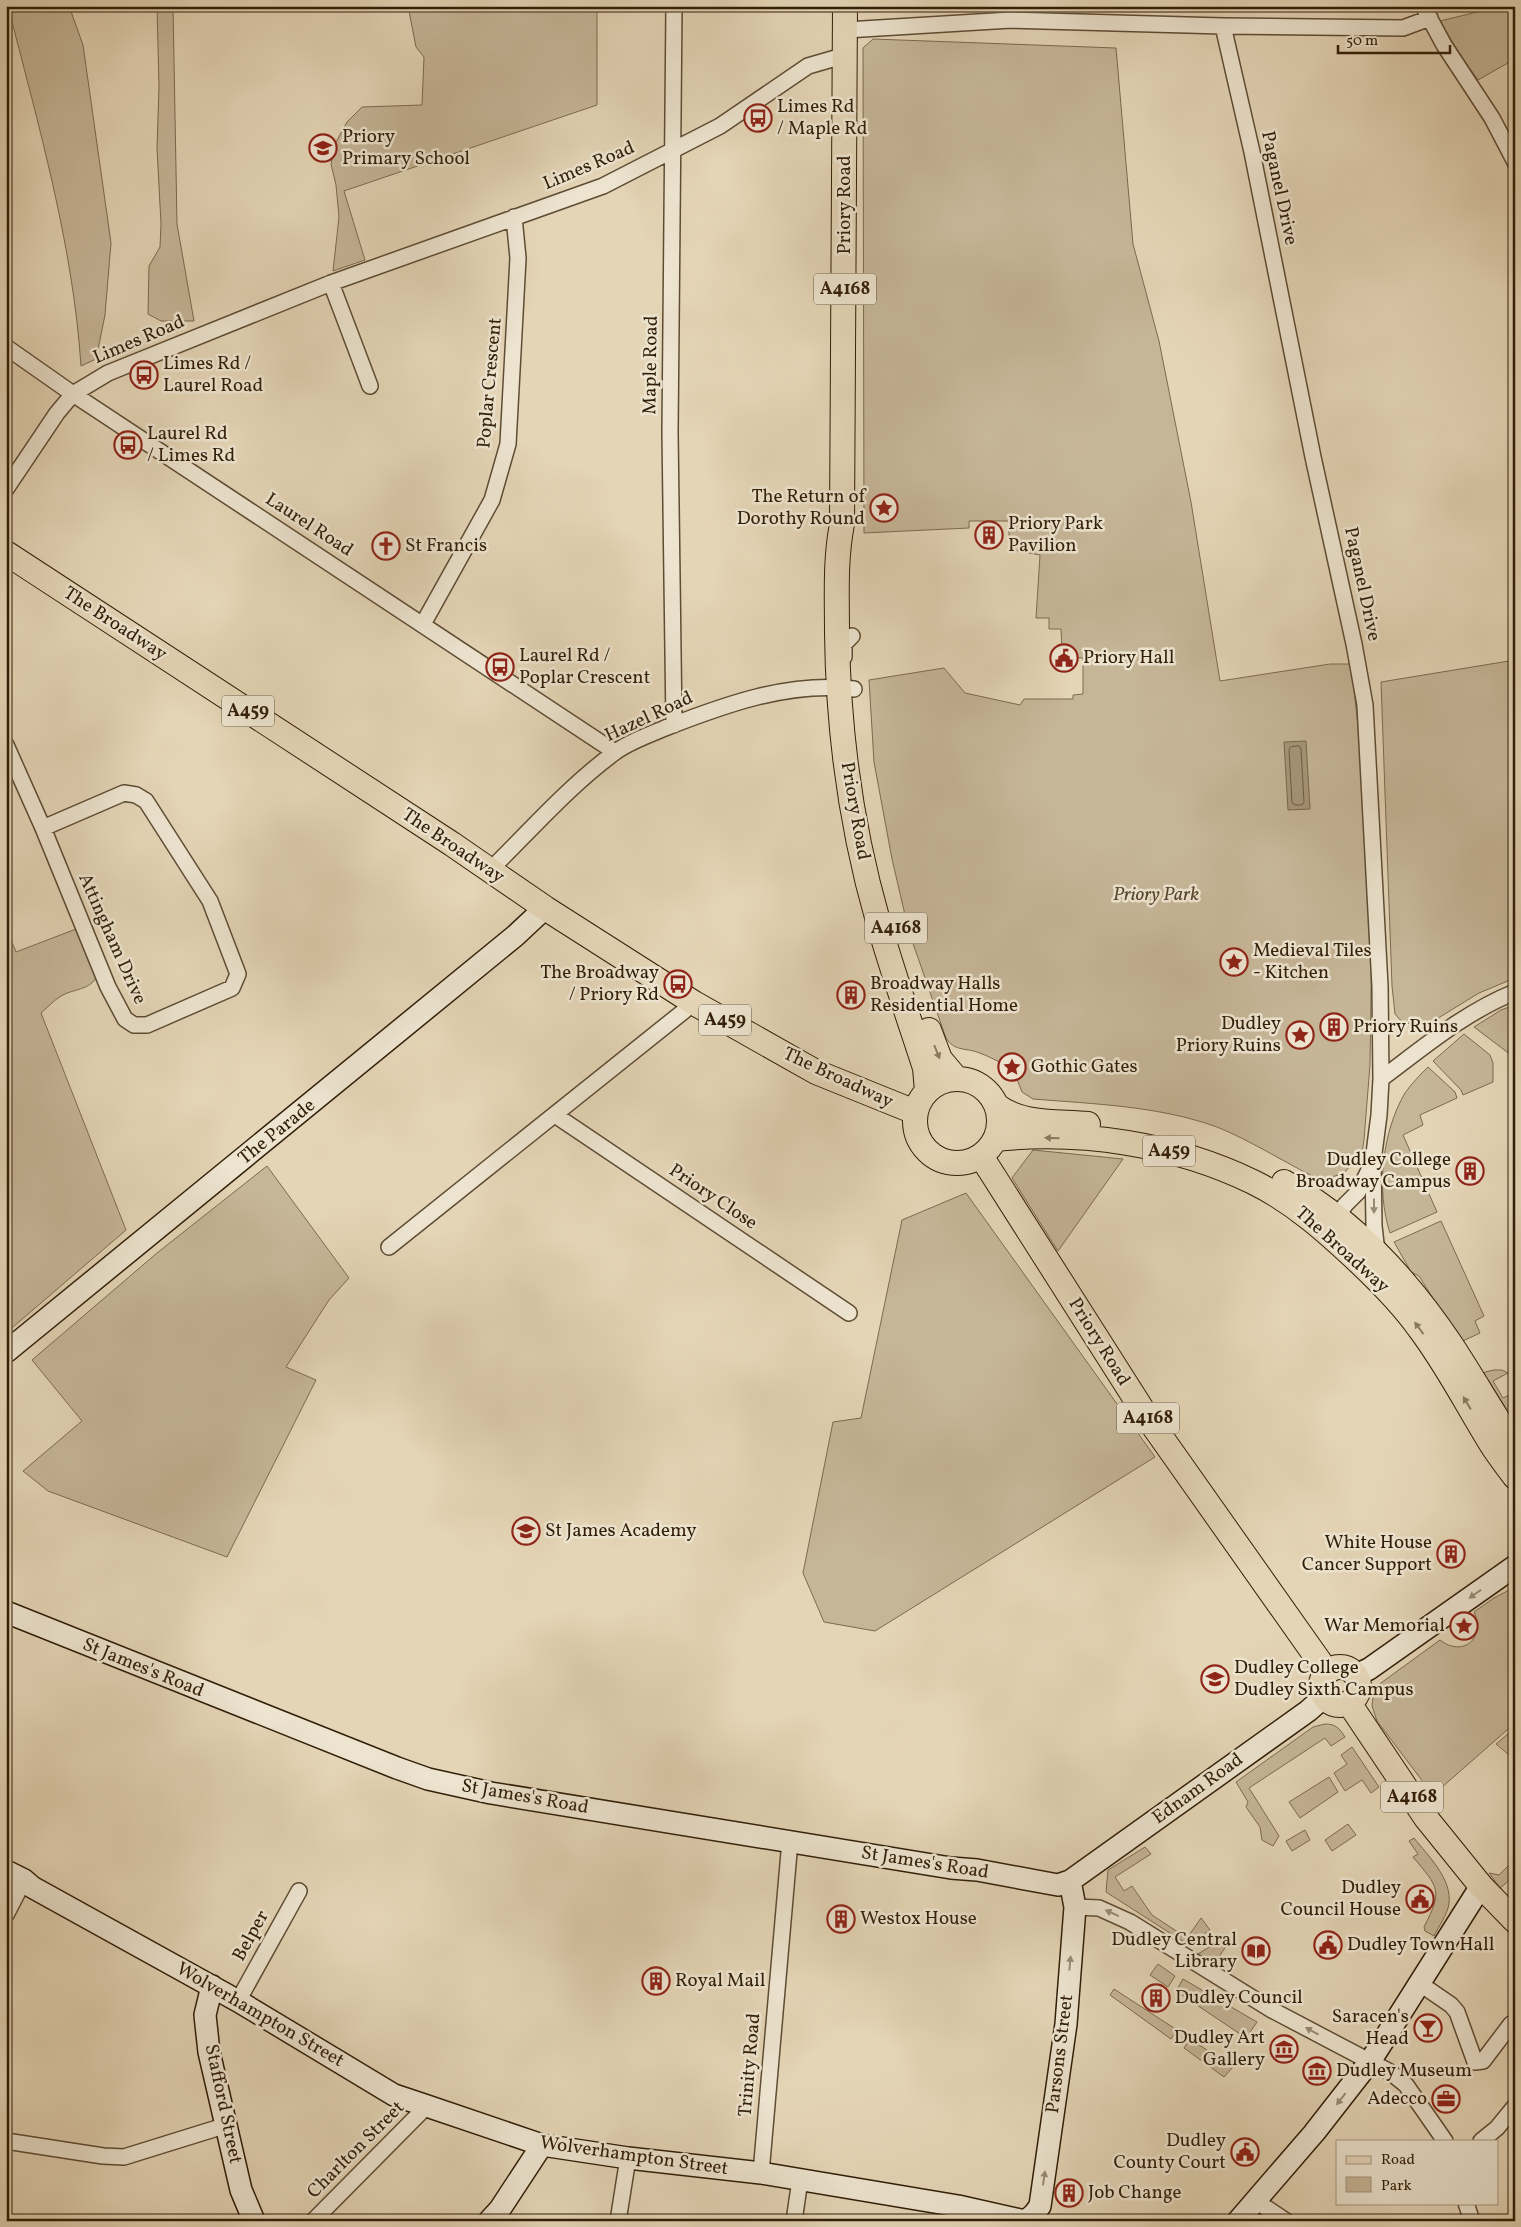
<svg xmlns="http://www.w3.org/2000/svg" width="1521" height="2227" font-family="Vollkorn,serif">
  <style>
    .green { fill: #c6b698; stroke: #7c6a50 }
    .water { fill: #a7977b; stroke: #78674d }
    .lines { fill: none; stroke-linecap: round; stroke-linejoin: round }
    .shore { stroke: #6c5a42; stroke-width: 1 }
    .street-casing { stroke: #5e4c34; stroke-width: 18 }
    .secondary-casing { stroke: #311e08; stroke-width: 24 }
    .primary-casing { stroke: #311e08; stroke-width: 26 }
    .street { stroke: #ede4d0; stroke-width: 15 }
    .secondary { stroke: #ede4d0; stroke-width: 21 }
    .primary { stroke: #e4d5b6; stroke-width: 24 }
    .oneway { fill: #8a7a5f }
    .oneway2 { fill: #988b76 }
    .labels { text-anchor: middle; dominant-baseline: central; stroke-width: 5; stroke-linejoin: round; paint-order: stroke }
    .shield { fill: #ede4d0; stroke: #695944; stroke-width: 1 }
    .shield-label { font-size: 18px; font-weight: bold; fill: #311e08 }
    .poi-label { font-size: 19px; fill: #311e08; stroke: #ede4d0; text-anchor: start }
    .street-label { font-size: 19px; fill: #311e08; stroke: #ede4d0 }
    .park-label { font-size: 19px; font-style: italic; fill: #56442c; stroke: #ede4d0 }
  </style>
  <rect width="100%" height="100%" fill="#e4d5b6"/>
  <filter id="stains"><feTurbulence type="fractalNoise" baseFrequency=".004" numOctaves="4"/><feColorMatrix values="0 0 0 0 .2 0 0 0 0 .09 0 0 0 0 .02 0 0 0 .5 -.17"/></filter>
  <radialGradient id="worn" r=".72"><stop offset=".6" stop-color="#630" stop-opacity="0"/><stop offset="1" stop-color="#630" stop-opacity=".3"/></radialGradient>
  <!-- green -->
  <path class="green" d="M8,6H69L83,45L111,243L105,315L96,359L81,366C73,244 38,124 8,6Z
    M157,6H173L177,224L194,321H161L148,314L149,266L160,247L161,224L157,148L159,87Z
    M408,6H597V105L344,191L365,260L333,271L339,217L336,185L331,164L335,144L347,122L362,107L422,105L424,57L416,47Z
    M1502,6H1515V59L1478,80L1459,53L1440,21Z
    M873,39L1116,48L1133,244L1159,341L1191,502L1220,681L1330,664H1351L1361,752L1372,923L1370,1065L1364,1140L1362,1153L1344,1173L1332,1177L1321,1178L1312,1176C1283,1161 1247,1139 1217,1127C1159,1106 1095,1104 1033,1099L1022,1092L1013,1069C1001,1063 989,1056 977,1052C965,1048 954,1051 946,1038L909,932L892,859L874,762L869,680L944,668L965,693L1020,705L1024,699H1073V695L1083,694V658L1067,657V650H1062L1061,629H1049V618H1036L1040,555L1009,549V521H969V528L864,533L863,48Z
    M1515,660V978L1479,993L1427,1025L1403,1023L1395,1014L1392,986L1381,682Z
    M6,928L16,952L76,929L98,972C94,990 76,988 63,995C55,999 48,1007 41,1013L126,1230L6,1333Z
    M1515,1005V1030L1511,1034L1515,1037V1058L1474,1027L1501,1010Z
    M1464,1034L1490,1055L1493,1063V1082L1463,1095L1461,1090L1433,1061Z
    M1428,1067L1455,1092L1457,1098L1420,1115L1423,1125L1403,1135L1437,1212L1390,1233C1376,1190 1382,1132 1405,1093C1412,1083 1420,1075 1428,1067Z
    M1033,1150L1123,1159L1058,1251L1012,1178Z
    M267,1166L349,1278L329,1300L286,1367L316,1380L227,1557L48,1491L23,1471L82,1421L32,1360L157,1253Z
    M966,1193L1155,1457L875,1631L824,1622L803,1573L833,1422L861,1418L902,1220Z
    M1441,1221L1484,1316L1475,1321L1480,1333L1463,1341L1454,1332L1419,1276L1411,1272L1394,1242Z
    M1494,1370H1502L1508,1373L1493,1381L1503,1398L1515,1392L1513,1405L1515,1434L1479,1378L1485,1372Z
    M1515,1587V1723L1433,1795L1377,1721L1372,1706L1374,1688L1440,1640C1463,1658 1486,1638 1474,1612L1494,1598Z
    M1325,1724C1336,1724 1339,1728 1345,1737L1331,1746L1325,1738L1249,1788L1279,1836L1273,1846L1262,1840L1260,1827L1246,1807L1248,1802L1236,1782L1313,1727Z
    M1515,1728V1760L1496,1744Z
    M1352,1747L1379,1787L1371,1793L1362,1780L1345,1791L1334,1773L1347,1764L1341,1755Z
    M1329,1777L1338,1792L1300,1818L1289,1802Z
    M1348,1824L1356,1835L1332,1851L1325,1840Z
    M1305,1830L1310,1840L1292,1851L1286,1841Z
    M1414,1838C1428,1856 1452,1878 1449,1904C1447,1915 1439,1926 1434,1936L1425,1931L1424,1927C1443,1890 1439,1888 1413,1857L1418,1854L1409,1841Z
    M1145,1847L1151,1854L1115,1877L1124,1891L1132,1886L1152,1915L1187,1938L1201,1918L1210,1930L1192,1942L1187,1944L1106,1892L1108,1870Z
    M1515,1859C1515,1874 1512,1879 1500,1888L1489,1873L1499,1875Z
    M1219,1941L1228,1943L1215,1963L1198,1954Z
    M1158,1964L1175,1976L1168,1987L1150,1975Z
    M1183,1979L1257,2022L1246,2038L1176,1991Z
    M1114,1989L1177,2030L1171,2039L1110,1995Z
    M1190,2039L1233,2067L1224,2077L1184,2048Z"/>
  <!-- water -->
  <path class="water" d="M1306,741L1310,809L1288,810L1284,742Z"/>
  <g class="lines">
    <!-- shore -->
    <path class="shore" d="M1299,746L1301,749L1304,802L1302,805H1295L1292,803L1289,749L1291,747Z"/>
    <!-- street casing -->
    <g class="street-casing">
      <path id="street" d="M1423,6L1444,45L1492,118L1515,162
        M1223,26L1252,152L1313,457L1354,644L1365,705L1380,986L1381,1079L1379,1115L1373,1161L1374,1226L1377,1252
        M846,30L1011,20L1223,26L1403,28L1430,18
        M331,283L370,386
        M6,347L73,394L615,752
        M6,489L57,413L73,394L108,373L331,283L603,186L720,126L808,66L846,55
        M423,624L492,500L508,444L518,258L514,217
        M844,657V644L852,636
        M674,725L670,432L674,6
        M6,745L43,828L108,987L125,1019L134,1025H147L232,988L238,974L210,901L146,801L136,795L124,793L43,828
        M489,871C530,831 568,787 614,753C628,742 649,735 665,728C724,705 789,681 854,689
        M1381,1079C1424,1047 1465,1012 1515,992
        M555,1115L849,1313
        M1333,1223L1345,1205L1358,1192L1372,1164
        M389,1247L694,1003
        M1075,1907L1099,1908L1130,1922L1272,2010L1390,2072L1406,2085L1445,2141
        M6,1915L24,1880
        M1419,1983L1451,2005L1457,2012L1475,2062L1483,2061L1511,2024
        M238,2001L299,1891
        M6,2141L103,2156L124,2157L227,2125
        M1481,2141L1497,2128L1515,2106
        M761,2173L790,1841
        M1256,2201L1286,2221
        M1466,2203L1472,2221
        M313,2221L427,2106
        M618,2221L628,2158
        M794,2221L800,2180"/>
    </g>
    <!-- secondary casing -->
    <g class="secondary-casing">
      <path id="secondary" d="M6,1352L515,936L545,908
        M6,1612L397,1768L428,1779L491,1793L951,1868L977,1870L1058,1885L1070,1881L1308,1711L1324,1697
        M1356,1675L1369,1669L1515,1566
        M6,1871L24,1880L32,1887L238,2001L394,2095L427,2106L542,2145L628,2158L761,2173L958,2206L1025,2221
        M212,1986L205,2015L209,2052L241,2190L254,2221
        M489,2221L500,2209L542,2145
        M1026,2221L1034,2214L1040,2206L1066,2024L1075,1907L1070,1881
        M1238,2221L1314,2133L1371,2060L1481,1886"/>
    </g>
    <!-- primary casing -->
    <g class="primary-casing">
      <path id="primary" d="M845,6L842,524C835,560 837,596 837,633C838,730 851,827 878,921C892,970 909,1019 925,1068L927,1091
        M6,553L452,844L545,908L694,1003L816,1072L915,1112
        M929,1030L940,1059L956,1078
        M915 1121a42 42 0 1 1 84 0a42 42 0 1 1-84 0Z
        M996,1105C1020,1125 1058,1121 1088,1124
        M995,1139C1081,1130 1175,1144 1253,1182C1294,1202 1328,1233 1361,1264C1382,1284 1402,1304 1419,1328C1445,1362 1465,1401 1487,1437C1495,1451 1505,1464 1515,1477
        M981,1156L1147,1417L1327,1672
        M1284,1182C1354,1220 1408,1280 1452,1346C1473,1378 1493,1413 1515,1446
        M1321 1686a19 19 0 1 1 38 0a19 19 0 1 1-38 0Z
        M1349,1703L1426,1818L1481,1886L1515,1921"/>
    </g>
    <!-- street -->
    <use href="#street" class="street"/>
    <!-- secondary -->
    <use href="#secondary" class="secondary"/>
    <!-- primary -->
    <use href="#primary" class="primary"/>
  </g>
  <!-- one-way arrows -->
  <defs><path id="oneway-solid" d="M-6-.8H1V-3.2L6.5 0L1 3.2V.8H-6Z" transform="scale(1.25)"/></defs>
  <g class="oneway">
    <use href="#oneway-solid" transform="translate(937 1052) rotate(68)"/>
    <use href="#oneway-solid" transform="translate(1052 1138) rotate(-179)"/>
    <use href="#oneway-solid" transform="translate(1419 1328) rotate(-126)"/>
    <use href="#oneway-solid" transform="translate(1467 1403) rotate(-121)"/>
  </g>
  <g class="oneway2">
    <use href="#oneway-solid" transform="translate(1374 1206) rotate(90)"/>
    <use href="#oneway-solid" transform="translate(1475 1594) rotate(145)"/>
    <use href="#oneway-solid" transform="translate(1112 1913) rotate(-156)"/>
    <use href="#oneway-solid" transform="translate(1070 1963) rotate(-85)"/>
    <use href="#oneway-solid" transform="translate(1312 2031) rotate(-151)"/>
    <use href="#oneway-solid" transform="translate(1341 2099) rotate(128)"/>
    <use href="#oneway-solid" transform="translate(1044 2178) rotate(-82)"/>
  </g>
  <!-- icons -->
  <defs>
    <g id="bus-ring" transform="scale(1.4375)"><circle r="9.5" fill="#ede4d0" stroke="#8f2418" stroke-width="1.5"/><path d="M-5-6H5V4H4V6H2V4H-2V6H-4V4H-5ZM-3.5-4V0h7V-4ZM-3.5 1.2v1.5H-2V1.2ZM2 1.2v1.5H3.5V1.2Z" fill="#8f2418"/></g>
    <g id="school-ring" transform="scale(1.4375)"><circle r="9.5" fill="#ede4d0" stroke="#8f2418" stroke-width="1.5"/><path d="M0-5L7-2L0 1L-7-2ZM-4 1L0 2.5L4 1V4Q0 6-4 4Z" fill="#8f2418"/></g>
    <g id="sight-ring" transform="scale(1.4375)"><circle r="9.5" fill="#ede4d0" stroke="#8f2418" stroke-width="1.5"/><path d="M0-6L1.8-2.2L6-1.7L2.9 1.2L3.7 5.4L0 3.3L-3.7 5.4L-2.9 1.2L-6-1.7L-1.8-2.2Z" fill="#8f2418"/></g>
    <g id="building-ring" transform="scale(1.4375)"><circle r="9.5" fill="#ede4d0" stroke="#8f2418" stroke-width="1.5"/><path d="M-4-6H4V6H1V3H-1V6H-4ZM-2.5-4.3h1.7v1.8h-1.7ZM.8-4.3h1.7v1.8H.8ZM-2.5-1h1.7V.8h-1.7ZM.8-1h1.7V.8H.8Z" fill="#8f2418"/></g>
    <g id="church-ring" transform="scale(1.4375)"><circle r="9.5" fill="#ede4d0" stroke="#8f2418" stroke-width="1.5"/><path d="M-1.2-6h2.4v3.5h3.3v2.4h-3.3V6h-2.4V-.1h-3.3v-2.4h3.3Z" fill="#8f2418"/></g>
    <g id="civic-ring" transform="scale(1.4375)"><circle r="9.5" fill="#ede4d0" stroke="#8f2418" stroke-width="1.5"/><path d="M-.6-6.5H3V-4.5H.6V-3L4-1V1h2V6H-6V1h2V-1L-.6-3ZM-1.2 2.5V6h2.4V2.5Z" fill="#8f2418"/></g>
    <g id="university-ring" transform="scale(1.4375)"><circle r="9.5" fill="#ede4d0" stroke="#8f2418" stroke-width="1.5"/><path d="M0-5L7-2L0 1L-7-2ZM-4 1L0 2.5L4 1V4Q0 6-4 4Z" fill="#8f2418"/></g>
    <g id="library-ring" transform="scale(1.4375)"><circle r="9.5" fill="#ede4d0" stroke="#8f2418" stroke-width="1.5"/><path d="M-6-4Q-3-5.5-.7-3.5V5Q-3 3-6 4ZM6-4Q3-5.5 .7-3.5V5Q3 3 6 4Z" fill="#8f2418"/></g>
    <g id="bar-ring" transform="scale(1.4375)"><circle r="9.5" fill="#ede4d0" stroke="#8f2418" stroke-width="1.5"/><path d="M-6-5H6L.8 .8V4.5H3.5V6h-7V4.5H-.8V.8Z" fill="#8f2418"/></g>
    <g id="museum-ring" transform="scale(1.4375)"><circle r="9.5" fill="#ede4d0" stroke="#8f2418" stroke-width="1.5"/><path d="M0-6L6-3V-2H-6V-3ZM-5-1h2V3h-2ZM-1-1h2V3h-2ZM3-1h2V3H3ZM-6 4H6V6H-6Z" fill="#8f2418"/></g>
    <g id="office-ring" transform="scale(1.4375)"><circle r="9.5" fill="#ede4d0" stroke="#8f2418" stroke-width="1.5"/><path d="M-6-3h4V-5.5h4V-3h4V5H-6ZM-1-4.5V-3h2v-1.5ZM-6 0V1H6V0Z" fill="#8f2418"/></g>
  </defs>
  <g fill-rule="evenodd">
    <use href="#bus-ring" x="758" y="118"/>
    <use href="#school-ring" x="323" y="148"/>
    <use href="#bus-ring" x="144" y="375"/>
    <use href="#bus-ring" x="128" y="445"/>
    <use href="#sight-ring" x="884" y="508"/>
    <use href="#building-ring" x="989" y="535"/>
    <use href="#church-ring" x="386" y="546"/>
    <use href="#civic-ring" x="1064" y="658"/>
    <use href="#bus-ring" x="500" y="667"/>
    <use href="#sight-ring" x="1234" y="962"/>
    <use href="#bus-ring" x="678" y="984"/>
    <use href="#building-ring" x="851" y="995"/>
    <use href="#building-ring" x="1334" y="1027"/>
    <use href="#sight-ring" x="1300" y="1035"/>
    <use href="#sight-ring" x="1012" y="1067"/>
    <use href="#building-ring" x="1470" y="1171"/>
    <use href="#school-ring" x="526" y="1531"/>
    <use href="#building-ring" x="1451" y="1554"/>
    <use href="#sight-ring" x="1464" y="1626"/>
    <use href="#university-ring" x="1215" y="1679"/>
    <use href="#civic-ring" x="1420" y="1899"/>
    <use href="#building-ring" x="841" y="1919"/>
    <use href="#civic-ring" x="1328" y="1945"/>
    <use href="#library-ring" x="1256" y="1951"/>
    <use href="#building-ring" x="656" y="1981"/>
    <use href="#building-ring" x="1156" y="1998"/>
    <use href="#bar-ring" x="1428" y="2028"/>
    <use href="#museum-ring" x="1284" y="2049"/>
    <use href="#museum-ring" x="1317" y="2071"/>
    <use href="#office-ring" x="1446" y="2099"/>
    <use href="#civic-ring" x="1245" y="2152"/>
    <use href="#building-ring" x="1069" y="2193"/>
  </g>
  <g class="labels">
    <!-- shield labels -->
    <g class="shield">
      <rect x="814" y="273.5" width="62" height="31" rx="4"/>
      <rect x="222" y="695.5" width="52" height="31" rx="4"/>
      <rect x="865" y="912.5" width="62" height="31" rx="4"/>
      <rect x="699" y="1004.5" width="52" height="31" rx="4"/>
      <rect x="1143" y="1135.5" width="52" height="31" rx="4"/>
      <rect x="1117" y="1402.5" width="62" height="31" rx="4"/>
      <rect x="1381" y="1781.5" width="62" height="31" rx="4"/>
    </g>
    <g class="shield-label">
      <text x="845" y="289">A4168</text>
      <text x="248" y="711">A459</text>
      <text x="896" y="928">A4168</text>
      <text x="725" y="1020">A459</text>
      <text x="1169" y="1151">A459</text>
      <text x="1148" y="1418">A4168</text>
      <text x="1412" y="1797">A4168</text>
    </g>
    <!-- poi labels -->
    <g class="poi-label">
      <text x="777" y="107">Limes Rd<tspan x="777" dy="22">/ Maple Rd</tspan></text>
      <text x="342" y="137">Priory<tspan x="342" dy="22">Primary School</tspan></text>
      <text x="163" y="364">Limes Rd /<tspan x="163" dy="22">Laurel Road</tspan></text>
      <text x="147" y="434">Laurel Rd<tspan x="147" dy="22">/ Limes Rd</tspan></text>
      <text x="865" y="497" text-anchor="end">The Return of<tspan x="865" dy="22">Dorothy Round</tspan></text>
      <text x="1008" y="524">Priory Park<tspan x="1008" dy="22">Pavilion</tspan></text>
      <text x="405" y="546">St Francis</text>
      <text x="519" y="656">Laurel Rd /<tspan x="519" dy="22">Poplar Crescent</tspan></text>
      <text x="1083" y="658">Priory Hall</text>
      <text x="1253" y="951">Medieval Tiles<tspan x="1253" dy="22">- Kitchen</tspan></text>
      <text x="659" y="973" text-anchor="end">The Broadway<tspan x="659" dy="22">/ Priory Rd</tspan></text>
      <text x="870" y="984">Broadway Halls<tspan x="870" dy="22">Residential Home</tspan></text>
      <text x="1281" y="1024" text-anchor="end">Dudley<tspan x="1281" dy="22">Priory Ruins</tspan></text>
      <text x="1353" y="1027">Priory Ruins</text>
      <text x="1031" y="1067">Gothic Gates</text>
      <text x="1451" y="1160" text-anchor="end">Dudley College<tspan x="1451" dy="22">Broadway Campus</tspan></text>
      <text x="545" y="1531">St James Academy</text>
      <text x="1432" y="1543" text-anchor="end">White House<tspan x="1432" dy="22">Cancer Support</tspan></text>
      <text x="1445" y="1626" text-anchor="end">War Memorial</text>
      <text x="1234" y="1668">Dudley College<tspan x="1234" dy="22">Dudley Sixth Campus</tspan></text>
      <text x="1401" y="1888" text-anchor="end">Dudley<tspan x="1401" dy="22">Council House</tspan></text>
      <text x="860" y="1919">Westox House</text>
      <text x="1237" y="1940" text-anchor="end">Dudley Central<tspan x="1237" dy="22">Library</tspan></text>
      <text x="1347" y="1945">Dudley Town Hall</text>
      <text x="675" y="1981">Royal Mail</text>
      <text x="1175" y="1998">Dudley Council</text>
      <text x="1409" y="2017" text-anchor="end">Saracen's<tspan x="1409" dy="22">Head</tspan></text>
      <text x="1265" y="2038" text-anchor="end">Dudley Art<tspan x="1265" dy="22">Gallery</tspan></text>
      <text x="1336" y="2071">Dudley Museum</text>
      <text x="1427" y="2099" text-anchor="end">Adecco</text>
      <text x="1226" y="2141" text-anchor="end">Dudley<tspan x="1226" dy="22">County Court</tspan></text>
      <text x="1088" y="2193">Job Change</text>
    </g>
    <!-- street labels -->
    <g class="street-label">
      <text transform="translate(589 166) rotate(-23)">Limes Road</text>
      <text transform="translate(1279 188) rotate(78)">Paganel Drive</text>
      <text transform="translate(845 205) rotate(-90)">Priory Road</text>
      <text transform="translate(139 340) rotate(-23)">Limes Road</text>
      <text transform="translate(651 365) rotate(-89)">Maple Road</text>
      <text transform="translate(490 383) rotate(-85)">Poplar Crescent</text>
      <text transform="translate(309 525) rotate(33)">Laurel Road</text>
      <text transform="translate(1362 584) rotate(78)">Paganel Drive</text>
      <text transform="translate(115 624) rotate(33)">The Broadway</text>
      <text transform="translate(649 717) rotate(-25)">Hazel Road</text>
      <text transform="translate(855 811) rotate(80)">Priory Road</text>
      <text transform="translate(453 846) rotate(34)">The Broadway</text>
      <text transform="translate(112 939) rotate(66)">Attingham Drive</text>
      <text transform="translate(838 1078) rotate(25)">The Broadway</text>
      <text transform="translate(277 1132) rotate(-39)">The Parade</text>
      <text transform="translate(713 1197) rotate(34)">Priory Close</text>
      <text transform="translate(1342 1250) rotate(42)">The Broadway</text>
      <text transform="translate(1099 1342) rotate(58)">Priory Road</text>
      <text transform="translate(143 1668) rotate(22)">St James's Road</text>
      <text transform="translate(1198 1789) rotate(-36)">Ednam Road</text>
      <text transform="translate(525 1797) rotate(10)">St James's Road</text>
      <text transform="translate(925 1863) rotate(9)">St James's Road</text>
      <text transform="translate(251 1936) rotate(-61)">Belper</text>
      <text transform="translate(260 2015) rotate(30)">Wolverhampton Street</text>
      <text transform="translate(1060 2054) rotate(-83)">Parsons Street</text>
      <text transform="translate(750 2065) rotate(-85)">Trinity Road</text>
      <text transform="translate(223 2104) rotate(78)">Stafford Street</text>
      <text transform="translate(356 2150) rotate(-45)">Charlton Street</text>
      <text transform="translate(634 2156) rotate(8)">Wolverhampton Street</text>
    </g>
    <!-- park labels -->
    <g class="park-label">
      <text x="1156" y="895">Priory Park</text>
    </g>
  </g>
  <!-- margin -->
  <rect width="1521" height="2227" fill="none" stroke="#e4d5b6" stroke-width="25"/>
  <rect x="8" y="8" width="1506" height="2212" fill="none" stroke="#311e08" stroke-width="2.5"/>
  <rect x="12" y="12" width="1496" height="2202" fill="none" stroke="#311e08"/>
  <!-- legend -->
  <rect x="1336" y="2140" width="162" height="65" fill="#ede4d0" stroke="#a29580"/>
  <rect x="1346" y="2156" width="25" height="8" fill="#e4d5b6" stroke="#a29580"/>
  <text x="1381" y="2164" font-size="15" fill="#311e08">Road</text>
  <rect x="1346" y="2177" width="25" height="15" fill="#c6b698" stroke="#a29580"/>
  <text x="1381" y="2190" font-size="15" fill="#311e08">Park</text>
  <!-- scale -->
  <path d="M1338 45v8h112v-8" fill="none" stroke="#311e08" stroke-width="2.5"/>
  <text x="1346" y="45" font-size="15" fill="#311e08" stroke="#ede4d0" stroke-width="4" paint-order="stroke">50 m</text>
  <rect width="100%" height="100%" filter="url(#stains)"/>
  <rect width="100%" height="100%" fill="url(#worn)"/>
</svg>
